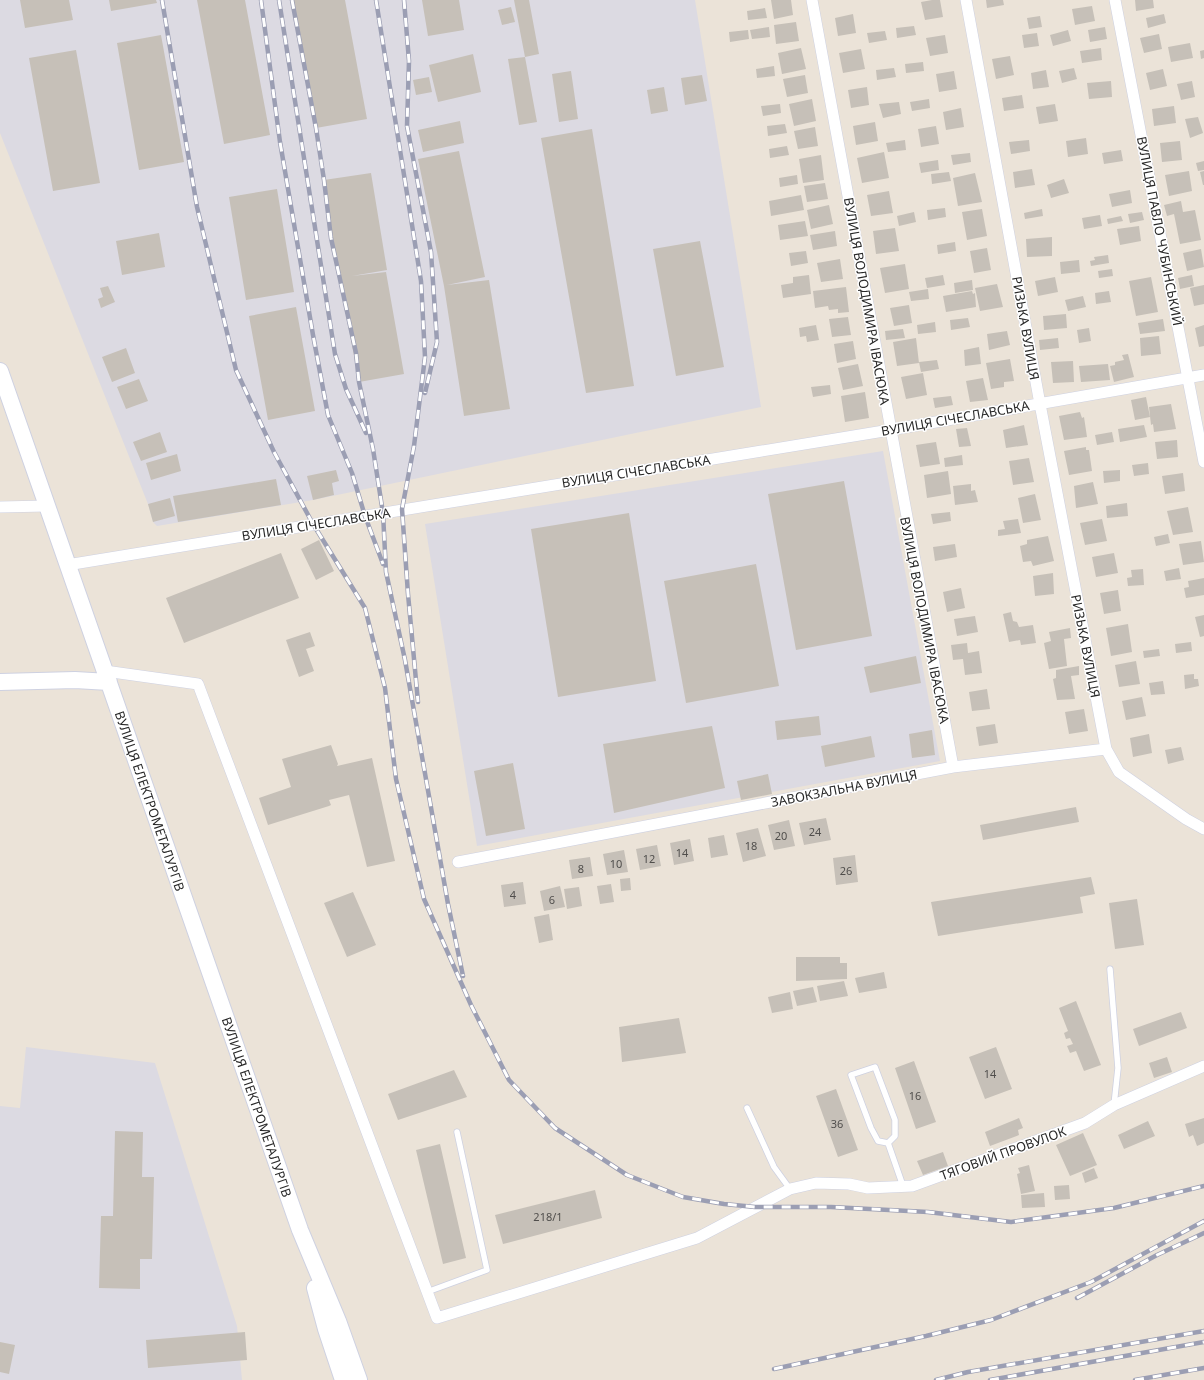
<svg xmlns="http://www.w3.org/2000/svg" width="1204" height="1380" font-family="'Noto Sans',sans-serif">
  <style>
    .industrial { fill: #dcdae2 }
    .building { fill: #c6c0b8 }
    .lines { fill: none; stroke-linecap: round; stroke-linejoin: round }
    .lane-casing { stroke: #ced1e1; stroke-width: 7 }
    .street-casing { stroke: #ced1e1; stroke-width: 12 }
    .secondary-casing { stroke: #ced1e1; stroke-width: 18 }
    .lane { stroke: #fff; stroke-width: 5.5 }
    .street { stroke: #fff; stroke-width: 11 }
    .secondary { stroke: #fff; stroke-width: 16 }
    .rail-casing { stroke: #9b9eb3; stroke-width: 4.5 }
    .rail { stroke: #fff; stroke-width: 3; stroke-dasharray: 9; stroke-linecap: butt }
    .labels { text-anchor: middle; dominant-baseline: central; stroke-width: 3; stroke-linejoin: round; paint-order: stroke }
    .number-label { font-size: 11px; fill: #504e4c }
    .street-label { font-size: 13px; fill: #282828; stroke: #fff }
  </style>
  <rect width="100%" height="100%" fill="#ebe3d8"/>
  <!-- industrial -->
  <path class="industrial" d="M0,0H695L761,407L313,500L157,526L153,522L148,504L0,133Z
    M883,451L940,761L477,846L425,524Z
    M26,1047L155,1063L237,1326L242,1380H0V1106L20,1108Z"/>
  <!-- building -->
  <path class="building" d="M20,0H69L73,20L25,28Z
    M109,0H156L157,3L111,11Z
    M197,0H245L270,135L224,144Z
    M292,0H345L367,119L316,128Z
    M422,0H459L464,30L428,36Z
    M514,0H529L539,54L525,57Z
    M771,0H791L793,15L774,19Z
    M932,0H940L943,17L925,20L921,2Z
    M986,0H1003L1004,5L987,8Z
    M1135,0H1153L1154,8L1136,11Z
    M1092,6L1095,21L1075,25L1072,9Z
    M511,7L515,22L502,25L498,10Z
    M765,8L767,18L748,20L747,11Z
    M853,14L856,33L838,36L835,18Z
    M1164,14L1166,23L1148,28L1146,18Z
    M1040,16L1042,27L1029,29L1027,18Z
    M796,22L799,41L776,44L774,25Z
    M914,26L916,35L897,38L896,28Z
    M769,27L770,37L752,39L750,30Z
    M1105,27L1107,39L1090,42L1088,30Z
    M748,30L749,39L730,42L729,32Z
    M1068,30L1071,41L1053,46L1050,35Z
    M885,31L887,40L869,43L867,33Z
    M1037,33L1039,46L1024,48L1022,35Z
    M1159,34L1162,49L1144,53L1140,38Z
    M161,35L184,162L139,170L117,43Z
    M945,35L948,53L930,56L926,38Z
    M1190,43L1193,58L1171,62L1168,47Z
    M801,48L806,69L782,74L778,53Z
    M1101,48L1102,60L1082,63L1080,51Z
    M861,49L865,69L843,73L839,53Z
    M76,50L100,183L53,191L29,58Z
    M1204,50V58L1201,59L1200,51Z
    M473,54L481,92L438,102L429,65Z
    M1010,56L1014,75L996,79L992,59Z
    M525,57L537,122L519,125L508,59Z
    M923,62L924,71L906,73L905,64Z
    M774,66L775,76L757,78L756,69Z
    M894,68L896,77L877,80L876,70Z
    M1074,68L1077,79L1062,83L1059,71Z
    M1163,69L1167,86L1150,90L1146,73Z
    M1046,70L1049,87L1033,89L1031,73Z
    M571,71L578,119L559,122L552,74Z
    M954,71L957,89L939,92L936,74Z
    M702,75L707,101L685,105L681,78Z
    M805,75L808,93L787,97L783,79Z
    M429,77L432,92L416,95L413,80Z
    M1111,81L1112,97L1089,99L1087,83Z
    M1192,81L1195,97L1181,100L1177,84Z
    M664,87L668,111L651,114L647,90Z
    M867,87L869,105L851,108L848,90Z
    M1022,95L1024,108L1004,111L1002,98Z
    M812,99L816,121L794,126L789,104Z
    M929,99L930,108L912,111L910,102Z
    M899,102L901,114L883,118L879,104Z
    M780,104L781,113L763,116L761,106Z
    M1055,104L1058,121L1039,124L1036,107Z
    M1174,106L1176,123L1154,126L1152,109Z
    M961,108L964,127L946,130L943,112Z
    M1198,117L1203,133L1190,138L1185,119Z
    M460,121L464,143L423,152L418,130Z
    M875,122L878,141L856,145L853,126Z
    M785,124L787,133L768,136L767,126Z
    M936,126L939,144L921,147L918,129Z
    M815,127L818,146L798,149L794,131Z
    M592,129L634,386L586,393L541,138Z
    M1086,138L1088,154L1068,157L1066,141Z
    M905,140L906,150L888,152L886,143Z
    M1029,140L1030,151L1011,154L1009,142Z
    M1180,141L1182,160L1162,162L1160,143Z
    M787,146L789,155L770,158L769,149Z
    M1121,150L1123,161L1104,164L1102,153Z
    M459,151L485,277L447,285L489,280L510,409L464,416L444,286L418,159Z
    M884,152L889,178L862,183L857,158Z
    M970,153L971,162L953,165L951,155Z
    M821,155L824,180L803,183L799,159Z
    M938,160L939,170L921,173L919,163Z
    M1204,161V170L1198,171L1196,163Z
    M1032,169L1035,185L1015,188L1013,172Z
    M1189,171L1192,191L1169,196L1165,175Z
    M1204,171V185H1203L1200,172Z
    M949,172L951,181L932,184L931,174Z
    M371,173L387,270L352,276L386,272L404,374L359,382L339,278L324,180Z
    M975,173L982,202L958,206L953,178Z
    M797,175L798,184L780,187L779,178Z
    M1064,179L1069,193L1051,198L1047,185Z
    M825,183L828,199L807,202L804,186Z
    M277,189L294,292L246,300L229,197Z
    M1130,190L1132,203L1112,207L1109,194Z
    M889,191L893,213L871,216L867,195Z
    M801,195L804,210L771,216L769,201Z
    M1181,201L1183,212L1195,210L1201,240L1180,244L1174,214L1167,216L1164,205Z
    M829,205L833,224L811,229L807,210Z
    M945,208L946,217L928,220L927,210Z
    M982,209L987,236L967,240L962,212Z
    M1042,209L1043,216L1025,219L1024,213Z
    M914,212L916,222L899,226L897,216Z
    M1142,212L1144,220L1130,223L1128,214Z
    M1100,215L1102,226L1084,229L1082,218Z
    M1121,216L1123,221L1108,224L1107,219Z
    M805,221L808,236L780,240L778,225Z
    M1139,226L1141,241L1120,245L1117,229Z
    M895,228L899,251L876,254L873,231Z
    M835,231L837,246L813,250L810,235Z
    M159,233L165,267L122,275L116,241Z
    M1052,237V256L1027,257L1026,239Z
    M700,241L724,367L676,376L653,249Z
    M955,242L956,251L938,254L937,245Z
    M987,248L991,270L974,273L970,251Z
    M1201,249L1204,267L1187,271L1183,253Z
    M806,251L808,263L791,266L789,253Z
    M1108,255L1109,263L1091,266L1090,261L1095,260L1094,257Z
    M840,259L843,279L821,282L817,263Z
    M1079,260L1080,272L1061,274L1060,262Z
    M905,264L909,289L885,293L880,268Z
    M1112,269L1113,276L1099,278L1098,271Z
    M809,275L811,294L783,298L781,285L793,283V277Z
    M943,275L945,285L927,288L925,278Z
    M1192,275L1194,286L1180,289L1178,278Z
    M1055,277L1058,292L1038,296L1035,281Z
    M1151,277L1158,312L1136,316L1129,281Z
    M972,280L973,290L955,293L954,283Z
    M997,284L1003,307L980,311L975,288Z
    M1204,285V304L1194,306L1190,288Z
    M108,286L115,302L101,308L98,299L103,297L100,288Z
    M846,287L849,312L838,313V309L829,310L828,306L815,308L813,291Z
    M928,289L929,299L911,301L909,292Z
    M972,291L973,294L975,293L976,307L946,312L943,296Z
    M1109,291L1111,302L1096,304L1095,293Z
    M1083,296L1086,307L1068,311L1065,300Z
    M909,305L912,323L894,326L890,308Z
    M296,307L315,411L268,420L249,316Z
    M1066,314L1067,328L1044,330L1043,316Z
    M848,317L851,335L832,337L829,319Z
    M968,318L970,327L951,330L950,320Z
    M1163,319L1165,331L1140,334L1138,323Z
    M935,322L936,332L918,334L917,325Z
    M816,325L819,340L807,342L806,336L800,337L799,328Z
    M1204,325V346L1199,347L1195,328Z
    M1089,328L1091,341L1079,343L1077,330Z
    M903,329L905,338L886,340L885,331Z
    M1007,331L1010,345L989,350L987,334Z
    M1159,336L1161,354L1141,356L1140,338Z
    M916,338L919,363L897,366L893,342Z
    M1058,338L1059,348L1040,350L1039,340Z
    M853,341L856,359L837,363L834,344Z
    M979,347L981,364L965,366L964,350Z
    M126,348L135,373L112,382L102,357Z
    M1128,354L1134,377L1114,382L1110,366L1115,365V362L1124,360L1122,355Z
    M1010,359L1014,381L1004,382V387L991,389L986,363Z
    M937,360L939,369L921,372L919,362Z
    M1073,361L1074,382L1053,383L1051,362Z
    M858,364L863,386L843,390L838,368Z
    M1108,364L1110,380L1081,382L1079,366Z
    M923,373L927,395L906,399L901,377Z
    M983,378L988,400L970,402L966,381Z
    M139,379L148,401L126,409L117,387Z
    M830,385L831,394L813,397L811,387Z
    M865,392L869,418L845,422L841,396Z
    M951,396L953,405L935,408L933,398Z
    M1146,397L1150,417L1135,420L1131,400Z
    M1171,404L1176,429L1154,432L1153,424L1151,425L1149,407Z
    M1080,412L1082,418L1084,417L1087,437L1064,440L1059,416Z
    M1024,425L1028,445L1006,448L1003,430Z
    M1144,425L1147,437L1120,442L1118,429Z
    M967,428L971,446L959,447L956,429Z
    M160,432L167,452L141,461L133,442Z
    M1112,432L1114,442L1097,445L1095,435Z
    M1177,440L1178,457L1157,459L1155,442Z
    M936,442L940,464L920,467L916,445Z
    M1086,447V450H1089L1092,471L1069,475L1064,451Z
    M177,454L181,471L151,480L146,463Z
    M962,455L963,465L945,467L944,458Z
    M1029,458L1034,482L1013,485L1009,461Z
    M1148,463L1149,474L1134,476L1132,465Z
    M336,470L339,481L332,483L334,495L313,500L307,476Z
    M1120,470V481L1104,483L1103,471Z
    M948,471L951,494L927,498L924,475Z
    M1183,473L1185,491L1165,494L1162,476Z
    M276,479L281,505L178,522L173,496Z
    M844,481L872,636L796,650L768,494Z
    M1093,482L1098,504L1076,508L1074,486Z
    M971,484V491L975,490L978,502L955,505L953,486Z
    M1035,494L1041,520L1023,523L1018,498Z
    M170,498L175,516L153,522L148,504Z
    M1127,503L1128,516L1107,518L1106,506Z
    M1188,507L1193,532L1173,535L1167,511Z
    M950,512L951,521L933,524L931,514Z
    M629,513L656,681L558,697L531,529Z
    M1018,519L1021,533L998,536V530L1005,529L1003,521Z
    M1102,519L1107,541L1085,545L1080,523Z
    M1168,534L1170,543L1156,546L1154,537Z
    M1048,536L1054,561L1033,566L1031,561L1023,562L1020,546L1027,544V540Z
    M319,540L334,571L316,580L301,549Z
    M1201,541L1204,562L1183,565L1179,544Z
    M955,544L957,557L935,561L933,547Z
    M281,553L299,598L184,643L166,598Z
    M1114,553L1118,573L1096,577L1092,557Z
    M756,564L779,686L686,703L664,581Z
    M1179,568L1181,579L1166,581L1164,571Z
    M1143,569L1144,585L1128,586L1127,578L1132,577L1131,570Z
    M1053,573L1054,594L1035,596L1033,576Z
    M1204,578V595L1186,598L1184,588L1189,587L1188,581Z
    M961,588L965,608L947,612L943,592Z
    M1118,590L1121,611L1104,614L1100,593Z
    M1011,612L1013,621L1017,622L1019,627L1033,625L1036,643L1021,645L1020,640L1009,642L1003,614Z
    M1204,615V636L1200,637L1195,617Z
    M975,616L978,632L957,636L954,619Z
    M1128,624L1132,652L1111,656L1106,628Z
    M1070,628L1071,638L1064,639L1067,666L1049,669L1044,643L1051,641L1049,632Z
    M310,632L315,646L306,649L314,671L299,677L286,640Z
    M1191,642L1192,651L1176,653L1175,644Z
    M967,643L968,653L979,651L982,673L965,675L963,659L953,660L951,645Z
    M1159,649L1160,656L1144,658L1143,651Z
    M916,656L921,683L870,693L864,667Z
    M1136,661L1140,684L1119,687L1115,665Z
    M1079,666V675L1071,676L1075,699L1057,700L1053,679L1056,678V670Z
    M1194,674V679H1198L1199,686L1185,689L1184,675Z
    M1163,681L1165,694L1151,695L1149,683Z
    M987,689L990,709L972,711L969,692Z
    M1142,697L1146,716L1126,720L1122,701Z
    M1084,709L1088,731L1069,734L1065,712Z
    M819,716L821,735L777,740L775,721Z
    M995,724L998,743L979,746L976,727Z
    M712,726L725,788L614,813L603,744Z
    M932,730L935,755L912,758L909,734Z
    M1149,734L1152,753L1133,757L1130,738Z
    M871,736L875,757L825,767L821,746Z
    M331,745L338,764L337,766L372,758L395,861L367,867L349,795L329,800L331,805L329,806L268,825L259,798L291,787L282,759Z
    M1181,747L1184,760L1168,764L1165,750Z
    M513,763L525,829L486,836L474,771Z
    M768,774L772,794L741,800L737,781Z
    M1076,807L1079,822L983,840L980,825Z
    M826,818L831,840L804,845L799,823Z
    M789,820L795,846L774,850L768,825Z
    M758,828L766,856L743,862L736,833Z
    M724,835L728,855L711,858L708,838Z
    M690,839L694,861L674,865L670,843Z
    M657,845L661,866L640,870L636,849Z
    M624,850L628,872L607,875L603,854Z
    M855,855L858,882L836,885L833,858Z
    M590,857L593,876L572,879L569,860Z
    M1091,877L1095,894L1080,897L1083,913L938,936L931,902Z
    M630,878L631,890L621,891L620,879Z
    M523,882L526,904L504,907L501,885Z
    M611,884L614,902L600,904L597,886Z
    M560,886L565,907L544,911L540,891Z
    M579,887L582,906L567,909L564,889Z
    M353,892L376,945L347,957L324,903Z
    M1137,899L1144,945L1115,949L1109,903Z
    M549,914L553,940L539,943L534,917Z
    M796,957H840V963H847V979L796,981Z
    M884,972L887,988L859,993L855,978Z
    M844,981L848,996L820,1001L817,986Z
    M813,987L817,1002L797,1006L793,991Z
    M790,992L793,1009L772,1013L768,997Z
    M1076,1001L1101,1065L1084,1071L1076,1051L1070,1053L1067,1046L1073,1044L1070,1038L1066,1039L1064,1033L1068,1031L1059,1008Z
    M1181,1012L1187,1028L1139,1046L1133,1029Z
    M679,1018L686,1053L622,1062L619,1027Z
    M996,1047L1012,1089L985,1099L969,1057Z
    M1167,1057L1172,1072L1154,1078L1149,1063Z
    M914,1061L936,1122L916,1129L895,1068Z
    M454,1070L467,1097L398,1120L388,1094Z
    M836,1089L858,1150L838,1157L816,1096Z
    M1019,1118L1023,1128L1018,1130L1019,1135L990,1146L985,1132Z
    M1204,1118V1143L1197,1146L1193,1135L1189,1137L1185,1124Z
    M1148,1121L1155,1136L1124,1149L1118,1135Z
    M115,1131L143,1132L142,1177H154L152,1259H140V1289L99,1288L101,1216H113Z
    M1083,1133L1097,1165L1070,1176L1056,1145Z
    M440,1144L466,1258L443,1264L416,1150Z
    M943,1152L948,1166L923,1175L917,1161Z
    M1029,1165L1035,1191L1021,1194L1017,1174L1020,1173L1018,1168Z
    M1094,1168L1098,1178L1085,1183L1082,1173Z
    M1069,1185L1070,1199L1055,1200L1054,1186Z
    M595,1190L602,1218L503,1244L495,1215Z
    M1044,1193L1045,1207L1022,1208L1021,1195Z
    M245,1332L247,1360L148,1368L146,1340Z
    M0,1342L15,1345L9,1374L0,1372Z"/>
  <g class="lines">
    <!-- lane casing -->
    <g class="lane-casing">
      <path id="lane" d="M1110,969L1118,1068L1114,1105
        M747,1108L774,1167L790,1189
        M888,1143L878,1141L871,1128L851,1075L875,1067L895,1120V1136L888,1143L903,1186
        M427,1292L487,1270L457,1132"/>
    </g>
    <!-- street casing -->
    <g class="street-casing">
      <path id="street" d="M812,0L953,767
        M966,0L1040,404L1106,749
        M1115,0L1204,462
        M0,507L46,506
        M67,565L890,430L1204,375
        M105,671L198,684L437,1318L697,1238L790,1189L816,1183L849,1184L868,1188L912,1186L1085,1123L1114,1105L1204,1066
        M458,862L953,767L1106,749L1119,772L1186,819L1204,829"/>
    </g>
    <!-- secondary casing -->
    <g class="secondary-casing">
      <path id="secondary" d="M0,371L300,1230L338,1321L359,1380
        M0,682L75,680L109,682
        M315,1288L326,1329L343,1380"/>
    </g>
    <!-- lane -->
    <use href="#lane" class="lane"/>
    <!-- street -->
    <use href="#street" class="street"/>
    <!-- secondary -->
    <use href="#secondary" class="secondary"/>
    <!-- rail casing -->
    <g class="rail-casing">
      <path id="rail" d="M162,0L197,207L236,370L274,452L313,524L365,608L385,688L396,779L424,899L471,1005L509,1080L555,1128L627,1175L683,1197L724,1204L755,1207H831L928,1212L1011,1222L1114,1208L1204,1186
        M261,0L280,142L313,335L328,415L352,473L365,516L383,564
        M279,0L335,354L346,389L366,433
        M292,0L316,128L324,180L331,238L356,353L359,382L373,449L383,513L386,572L405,660L448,904L463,976
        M376,0L421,281L425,357L414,446L402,509L408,594L418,702
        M404,0L409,61L407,126L431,252L437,342L425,393
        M1077,1298L1157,1255L1204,1233
        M774,1369L926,1336L991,1320L1091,1282L1204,1221
        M936,1380L968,1372L1204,1331
        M990,1380L1204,1342
        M1135,1380L1204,1368"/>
    </g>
    <!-- rail -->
    <use href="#rail" class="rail"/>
  </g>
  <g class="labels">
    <!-- number labels -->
    <g class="number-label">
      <text x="815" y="831">24</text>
      <text x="781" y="835">20</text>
      <text x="751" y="845">18</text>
      <text x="682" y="852">14</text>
      <text x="649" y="858">12</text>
      <text x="616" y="863">10</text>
      <text x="581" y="868">8</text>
      <text x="846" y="870">26</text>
      <text x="513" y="894">4</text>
      <text x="552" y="899">6</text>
      <text x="990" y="1073">14</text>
      <text x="915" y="1095">16</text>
      <text x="837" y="1123">36</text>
      <text x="548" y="1216">218/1</text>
    </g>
    <!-- street labels -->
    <g class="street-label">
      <text transform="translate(1160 231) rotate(79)">ВУЛИЦЯ ПАВЛО ЧУБИНСЬКИЙ</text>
      <text transform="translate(867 301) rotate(80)">ВУЛИЦЯ ВОЛОДИМИРА ІВАСЮКА</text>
      <text transform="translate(1026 328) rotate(80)">РИЗЬКА ВУЛИЦЯ</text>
      <text transform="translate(955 418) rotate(-10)">ВУЛИЦЯ СІЧЕСЛАВСЬКА</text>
      <text transform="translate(636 471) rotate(-9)">ВУЛИЦЯ СІЧЕСЛАВСЬКА</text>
      <text transform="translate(316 524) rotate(-9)">ВУЛИЦЯ СІЧЕСЛАВСЬКА</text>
      <text transform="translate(925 620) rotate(79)">ВУЛИЦЯ ВОЛОДИМИРА ІВАСЮКА</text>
      <text transform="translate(1086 646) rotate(79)">РИЗЬКА ВУЛИЦЯ</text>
      <text transform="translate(844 788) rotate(-11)">ЗАВОКЗАЛЬНА ВУЛИЦЯ</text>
      <text transform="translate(150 801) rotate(71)">ВУЛИЦЯ ЕЛЕКТРОМЕТАЛУРГІВ</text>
      <text transform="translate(257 1107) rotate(71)">ВУЛИЦЯ ЕЛЕКТРОМЕТАЛУРГІВ</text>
      <text transform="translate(1003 1153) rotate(-20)">ТЯГОВИЙ ПРОВУЛОК</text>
    </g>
  </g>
</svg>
